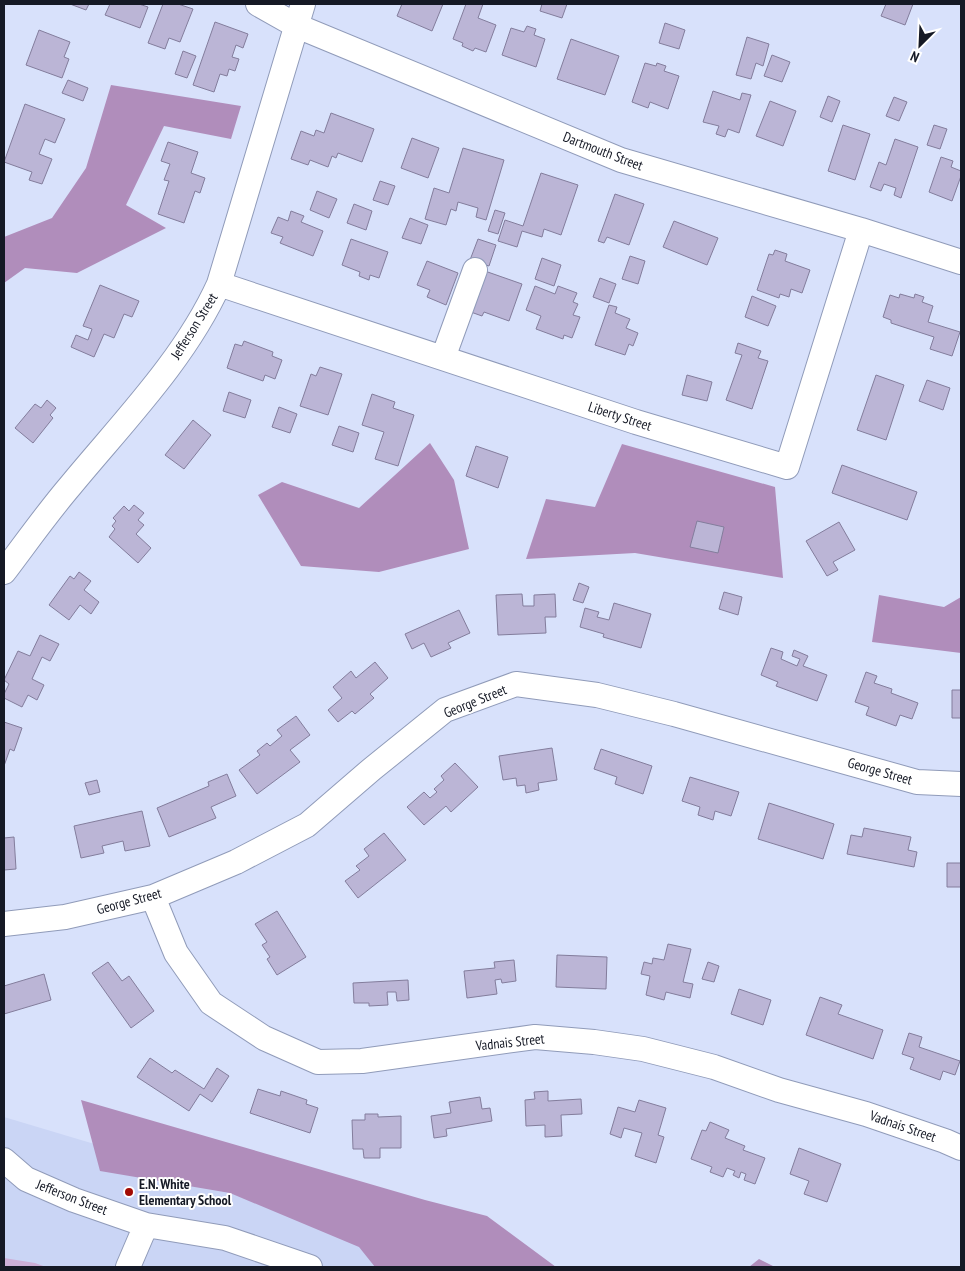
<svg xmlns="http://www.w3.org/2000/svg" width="965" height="1271" font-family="'PT Sans Narrow',sans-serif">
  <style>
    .built { fill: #cad5f5 }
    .green { fill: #cdafd7 }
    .forest { fill: #b08dbb }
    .building { fill: #bbb5d6; stroke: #837d9c }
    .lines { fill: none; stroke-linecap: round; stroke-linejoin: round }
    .minor-casing { stroke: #909bb9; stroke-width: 26 }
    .minor { stroke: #fff; stroke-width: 24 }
    .poi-dot { fill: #a20a03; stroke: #fff; stroke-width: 2 }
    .labels { text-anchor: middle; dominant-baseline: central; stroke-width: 4; stroke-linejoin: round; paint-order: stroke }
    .street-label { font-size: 14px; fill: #151925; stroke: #fff }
    .poi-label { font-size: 14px; font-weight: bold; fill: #151925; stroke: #fff; text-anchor: start }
  </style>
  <rect width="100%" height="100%" fill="#d8e1fb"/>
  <!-- built -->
  <path class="built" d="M4,1117L506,1267H4Z"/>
  <!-- green -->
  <path class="green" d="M4,1258L35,1263L46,1267H4Z"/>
  <!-- forest -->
  <path class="forest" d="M111,85L241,106L231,139L164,126L126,205L166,228L77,273L25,268L4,283V237L52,218L86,168Z
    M430,443L454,480L469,549L379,572L301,566L258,495L282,482L359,508Z
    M622,444L775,487L783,578L635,553L526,559L546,499L595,507Z
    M879,595L944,607L961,597V653L872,642Z
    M81,1100L425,1200L487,1216L556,1267H375L359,1247L230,1193L100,1171Z
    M759,1259L775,1267H749Z"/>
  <!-- building -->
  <path class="building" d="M70,4H89L86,10Z
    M110,4H139L148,7L140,28L105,15Z
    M163,4H178L193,9L180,42L169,38L165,49L148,43Z
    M402,4H443L432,31L397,16Z
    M466,4H483L478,18L496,25L486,52L475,48L473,51L462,46L463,43L453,39Z
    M542,4H567L562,18L540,11Z
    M886,4H913L905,25L881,16Z
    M215,22L248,34L243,48L236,45L232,57L239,59L235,71L229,69L227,76L220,74L214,92L193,85Z
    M665,23L685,30L679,49L659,43Z
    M527,26L536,29L534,35L545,39L536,67L502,55L511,28L524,32Z
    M39,30L70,42L64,57L69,59L62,78L26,65Z
    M747,37L769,44L763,66L756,63L751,79L736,75Z
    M571,39L619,56L605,95L557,79Z
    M183,51L196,56L187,78L175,74Z
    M772,55L790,62L782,82L764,76Z
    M645,63L656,66L657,63L666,66L664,71L679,76L668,109L650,102L648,108L632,102Z
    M68,80L88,88L83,101L62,93Z
    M713,91L740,100L742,93L751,95L739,133L728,129L725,137L716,134L719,126L703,122Z
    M828,96L840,101L832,122L820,117Z
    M894,97L907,102L899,121L886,116Z
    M770,101L796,111L783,146L756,136Z
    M25,104L65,119L55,143L45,139L39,154L52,159L42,184L29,180L32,172L4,162Z
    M331,113L374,129L362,162L338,153L336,158L332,156L328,167L310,160L308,165L291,159L301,131L314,136L316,130L324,133Z
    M843,125L870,134L855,180L828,171Z
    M934,125L947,129L940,149L927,145Z
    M412,138L439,148L428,178L401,168Z
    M895,139L918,147L901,198L894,195L896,188L884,184L881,191L870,187L879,162L886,165Z
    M168,142L198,152L191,173L205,178L200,193L195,191L184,223L158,214L169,181L164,180L170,164L161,161Z
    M463,148L504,160L486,220L476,217L478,208L458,202L456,211L451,209L446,225L425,219L434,188L449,193Z
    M941,157L953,161L951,167L961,171V176L952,201L929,192Z
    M541,173L578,185L561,235L544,229L542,237L522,231L517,247L498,241L505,220L523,226Z
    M380,181L395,186L388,205L373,200Z
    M317,191L337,199L329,218L310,210Z
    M615,194L644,204L629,245L607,237L604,243L598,241Z
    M354,204L372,211L366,230L347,223Z
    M495,210L505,213L498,234L488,231Z
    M291,211L304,216L301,222L323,231L313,256L280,243L283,237L271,233L278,217L288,221Z
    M410,218L428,225L421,244L402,238Z
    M674,221L718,238L707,265L663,247Z
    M351,239L388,252L379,278L370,275L369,280L359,276L360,272L342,265Z
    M478,239L496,245L489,266L470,260Z
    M775,250L787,254L785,261L810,270L802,293L791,289L789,297L780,294L779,298L757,290L769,254L773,255Z
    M630,256L645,261L638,284L622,279Z
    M542,258L561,265L554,286L535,279Z
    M427,261L458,273L446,305L427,297L430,290L417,285Z
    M482,270L522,284L509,321L484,312L482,316L468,311Z
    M600,278L616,284L609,303L593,297Z
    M100,285L139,301L132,317L124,314L114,338L104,334L94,357L71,347L76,335L88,340L92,329L83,326Z
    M535,286L555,294L558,286L577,293L573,302L578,304L573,315L580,317L572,338L564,335L563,339L536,329L541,316L526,310Z
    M900,294L914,298L915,294L924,297L922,302L933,306L928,322L960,332L952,356L930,349L934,337L891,323V320L883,317L890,295L899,298Z
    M752,296L776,306L768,326L745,317Z
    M609,305L617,307L615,313L630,319L626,328L638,333L633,346L629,344L625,355L595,345Z
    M244,341L273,352L272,356L282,360L275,379L265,375L263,381L227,368L235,344L242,346Z
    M738,343L761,351L758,358L768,361L752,409L726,400L742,355L735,353Z
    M320,367L342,374L328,415L300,406L311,374L316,376Z
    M687,375L712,382L707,401L682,395Z
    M876,375L904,385L886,440L857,430Z
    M927,380L950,388L943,410L919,401Z
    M229,392L251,400L245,418L223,411Z
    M372,394L395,402L393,408L414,415L398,466L375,459L384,432L362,425Z
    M47,400L56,408L50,415L53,418L33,443L15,428L35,404L41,408Z
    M279,407L297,414L290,433L272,427Z
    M193,420L211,435L184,469L165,455Z
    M339,426L359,433L353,452L332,445Z
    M476,446L508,457L498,488L466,476Z
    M842,465L917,492L907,520L832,493Z
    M134,505L144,513L138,520L144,525L136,534L151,548L138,563L109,537L115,529L112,526L116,521L113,518L124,506L129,511Z
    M697,521L724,527L718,553L690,547Z
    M839,522L855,550L833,562L838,570L827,576L806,541Z
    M79,572L91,581L84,590L99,602L91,614L80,605L69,620L49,605L70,576L74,579Z
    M579,583L589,587L583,603L573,600Z
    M724,592L742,597L738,615L719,609Z
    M522,594L523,606H534V595L555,594L556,617H545L546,633L498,635L496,595Z
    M614,603L651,614L641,648L603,637L604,634L580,627L585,608L599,612L597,617L609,620Z
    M459,610L470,633L448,643L451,648L431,657L424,643L412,649L405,634Z
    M40,635L59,644L50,661L42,657L32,679L44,685L37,700L28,695L22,707L4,698V694L9,684L4,680L18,651L30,656Z
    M771,648L783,652L781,659L797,666L800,659L792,656L794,650L808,656L803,666L827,675L817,701L776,686L778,682L761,675Z
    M375,662L388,678L370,694L374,698L355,714L352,711L338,722L328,710L342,698L333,687L351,671L356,678Z
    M866,672L877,676L874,683L892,689L891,693L918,703L912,719L900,715L896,726L866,715L869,707L855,702Z
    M952,690H961V718H952Z
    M296,716L310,735L290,750L300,762L257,794L239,770L260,755L257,751L267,743L270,746L282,736L277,730Z
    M4,722L22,728L14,751L10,749L4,766Z
    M552,748L557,780L538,783L539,790L526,793L525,785L517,786L516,778L503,780L499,756Z
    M601,749L652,766L643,794L615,784L617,777L594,769Z
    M455,763L478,787L451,812L446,806L424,825L407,807L424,792L430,798L437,792L434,789L444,780L441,776Z
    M227,774L236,796L211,807L216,818L169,837L157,808L209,786L208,782Z
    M690,777L739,792L731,816L715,811L713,820L698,815L700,807L682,801Z
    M97,780L100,792L89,795L85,783Z
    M769,803L834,824L823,859L758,839Z
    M142,811L150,846L125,851L123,841L102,846L104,853L81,858L74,826Z
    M864,828L911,837L908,850L917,852L914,867L847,854L851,835L862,837Z
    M384,833L406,860L358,898L345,881L360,870L356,866L369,856L364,849Z
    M14,837L16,869L4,870V838Z
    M947,863H961V887H947Z
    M277,911L306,957L277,975L267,959L270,957L262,945L267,942L255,924Z
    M668,944L691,949L683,982L693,984L690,998L666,992L664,1000L646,995L650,976L641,974L644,962L652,964L653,958L664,960Z
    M557,955L607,957L606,989L556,987Z
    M514,960L516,981L502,983L501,979L495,980L497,994L467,998L464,971L495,968L494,962Z
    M108,962L122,981L129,976L154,1011L131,1028L92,973Z
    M708,962L719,966L714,982L702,979Z
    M44,974L51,1000L4,1014V986Z
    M408,980L409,1000L397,1001L396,992H387L388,1005L369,1006V1003H354L353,983Z
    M739,989L771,1000L763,1025L731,1014Z
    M820,997L842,1005L838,1014L883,1030L873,1059L806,1035Z
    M909,1033L922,1037L919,1047L960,1061L955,1075L943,1071L940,1080L910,1069L914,1058L902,1054Z
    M150,1058L172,1073L175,1070L204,1089L217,1068L229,1076L212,1102L200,1094L189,1111L137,1077Z
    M258,1089L280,1096L281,1091L307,1100L306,1104L318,1108L310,1133L250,1113Z
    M548,1091V1101L581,1099L582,1114L561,1115L562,1136L545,1137V1125L526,1126L525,1100L535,1099L534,1092Z
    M480,1097L482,1109L490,1108L492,1121L446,1129L447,1136L434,1138L431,1116L451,1113L449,1102Z
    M639,1100L666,1108L658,1135L664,1137L656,1163L635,1156L642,1133L624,1128L621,1138L610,1134L618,1107L635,1112Z
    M365,1114H378V1117L401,1116V1148H380V1158H364L363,1149H353L352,1120H365Z
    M710,1122L729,1130L725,1138L745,1146L743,1150L765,1158L755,1184L744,1180L746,1174L741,1172L739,1178L733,1175L735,1171L727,1168L723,1177L710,1172L712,1167L691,1159L702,1130L706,1131Z
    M799,1148L841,1164L827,1202L804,1194L809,1181L790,1174Z"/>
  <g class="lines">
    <!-- minor casing -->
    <g class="minor-casing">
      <path id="minor" d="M258,4L297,26L621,160L861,230L961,262
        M219,284L636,422L787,467L861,230
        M443,358L475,270
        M4,572C26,543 47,513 71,485C123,422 185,359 219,284L303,4
        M153,897L176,953L211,1003L264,1038L318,1062L362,1061L535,1037L594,1042L643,1049L714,1067L779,1090L866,1114L945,1141L961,1148
        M4,924L65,917L153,897L236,862L307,825L372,769L445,710L516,684L597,695L674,714L917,782L961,784
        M4,1160L26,1179L74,1200L146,1225
        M128,1267L146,1225L225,1238L310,1267"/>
    </g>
    <!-- minor -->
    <use href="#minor" class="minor"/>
  </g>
  <!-- markers -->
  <circle class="poi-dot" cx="129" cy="1192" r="5"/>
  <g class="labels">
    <!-- street labels -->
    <g class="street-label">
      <text transform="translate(603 151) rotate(21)">Dartmouth Street</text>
      <text transform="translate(194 326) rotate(-58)">Jefferson Street</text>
      <text transform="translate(620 416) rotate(18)">Liberty Street</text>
      <text transform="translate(475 701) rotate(-22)">George Street</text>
      <text transform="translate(880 771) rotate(16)">George Street</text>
      <text transform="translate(129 901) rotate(-15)">George Street</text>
      <text transform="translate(510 1042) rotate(-6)">Vadnais Street</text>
      <text transform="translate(903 1126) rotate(19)">Vadnais Street</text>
      <text transform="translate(72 1197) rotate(21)">Jefferson Street</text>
    </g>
    <!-- poi labels -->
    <g class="poi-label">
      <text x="139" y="1184">E.N. White<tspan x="139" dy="16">Elementary School</tspan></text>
    </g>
  </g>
  <!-- border -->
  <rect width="965" height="1271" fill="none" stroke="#151925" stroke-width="10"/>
  <!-- north arrow -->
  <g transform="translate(920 45) rotate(204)" stroke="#ffffff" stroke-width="4" paint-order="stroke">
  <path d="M0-4L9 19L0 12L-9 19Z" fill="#151925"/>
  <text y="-8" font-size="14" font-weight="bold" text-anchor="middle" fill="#151925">N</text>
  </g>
</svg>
